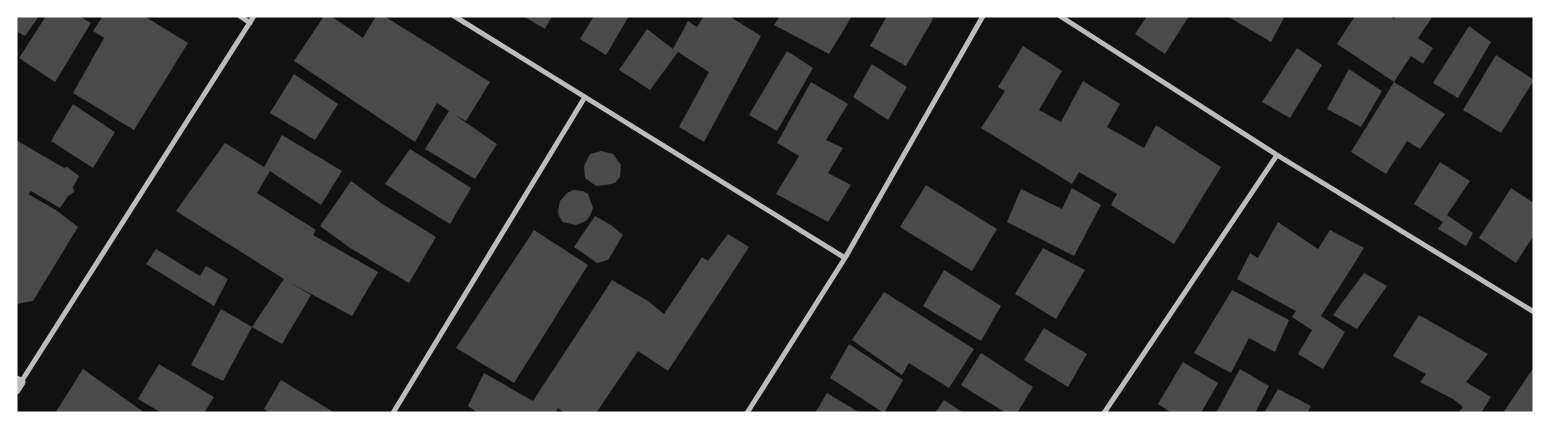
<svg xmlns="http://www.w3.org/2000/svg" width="1550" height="429" font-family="Poppins,sans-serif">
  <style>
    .building { fill: #4a4a4a }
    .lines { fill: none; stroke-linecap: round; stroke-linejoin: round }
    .minor { stroke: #bcbcbc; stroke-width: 5 }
    .tertiary { stroke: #bcbcbc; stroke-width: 9 }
  </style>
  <rect width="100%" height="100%" fill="#111"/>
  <!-- building -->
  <path class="building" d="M16,16H39L25,36L16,31Z
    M46,16H79L91,23L55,82L19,58Z
    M103,16H144L188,43L134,130L73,93L104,38L93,31Z
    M324,16H331L363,38L376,16H384L490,82L466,121L455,115L497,144L475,179L425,149L449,111L437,103L415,142L294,61Z
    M523,16H552L545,29Z
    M594,16H629L606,55L580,39Z
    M704,16H729L761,36L704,142L679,127L709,72L678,52L650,90L619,70L647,29L673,49L688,21L697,27Z
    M780,16H852L829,54L774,25Z
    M887,16H928L933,19L906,66L870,46Z
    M1147,16H1189L1165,54L1135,34Z
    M1227,16H1285L1271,42Z
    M1355,16H1390L1394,19L1396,16H1433L1418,38L1433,48L1423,64L1411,56L1394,82L1445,114L1420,149L1407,141L1386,174L1351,152L1394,82L1337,44Z
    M1469,26L1491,42L1458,98L1433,83Z
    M1023,46L1062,71L1039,110L1061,122L1083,81L1120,104L1107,127L1144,148L1156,125L1221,167L1174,244L1111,205L1117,194L1079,172L1072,184L981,128L1005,91L998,87Z
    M1297,48L1322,65L1290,118L1262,102Z
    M787,51L813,68L777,131L749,115Z
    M1496,55L1534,80L1501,133L1463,110Z
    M872,64L907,87L888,120L853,97Z
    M1349,69L1382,91L1361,127L1327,109Z
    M294,74L338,104L315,140L270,113Z
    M811,82L848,104L826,140L843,148L828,173L851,185L828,222L776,194L799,156L777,143Z
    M73,104L115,132L93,168L51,141Z
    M282,135L342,171L321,205L270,171L257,193L316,230L313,235L378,272L352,316L289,282L311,295L282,344L252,327L284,279L176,211L225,143L264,167Z
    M16,140L64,168L67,167L79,176L73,187L74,192L68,196L60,208L31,191L28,194L56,210L78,227L33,301L16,304Z
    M410,149L471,188L450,224L385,184Z
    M601,151L613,154L621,165L620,177L615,183L606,185L596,186L585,178L584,166L590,154Z
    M1440,162L1470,181L1447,215L1473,233L1466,246L1438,229L1443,222L1414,204Z
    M351,181L381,203L436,237L409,283L350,248L320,226Z
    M926,185L997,229L972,271L900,227Z
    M1072,188L1101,205L1074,256L1007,222L1021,189L1062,209Z
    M1511,188L1534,203V235L1516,263L1479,238Z
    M573,190L583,191L588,194L593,208L590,216L586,221L576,225L563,222L559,216L558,211L560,201L567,193Z
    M595,216L611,225L623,235L608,260L597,263L574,247Z
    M1278,222L1318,249L1330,230L1364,248L1321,316L1345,332L1323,369L1298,354L1312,330L1292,317L1296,311L1237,279L1250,253L1258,258Z
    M534,230L588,265L514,383L456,348Z
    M728,234L749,247L668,371L638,351L596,413H565L558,408L555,413H478L468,406L484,373L533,401L612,280L648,301L664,314L702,257L708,261Z
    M1043,248L1085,270L1056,319L1015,294Z
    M156,249L200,276L206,266L228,279L214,306L146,264Z
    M944,270L1001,306L981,341L923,306Z
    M1364,273L1387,286L1357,329L1333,315Z
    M1232,290L1289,320L1275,352L1249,338L1231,373L1194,353Z
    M884,292L974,349L949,388L909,363L902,375L852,340Z
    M221,309L252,327L223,381L191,365Z
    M1419,315L1488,354L1466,382L1491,397L1481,413H1458L1463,407L1453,399L1420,382L1426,374L1393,356Z
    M1044,328L1087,354L1068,387L1024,360Z
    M849,344L903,380L884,413L830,378Z
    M981,353L1033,387L1017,413H1006L961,385Z
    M1183,362L1218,383L1201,413H1172L1158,404Z
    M159,364L214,397L204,413H162L138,399Z
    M1534,367V413H1503Z
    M83,369L145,413H55Z
    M1240,369L1269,386L1255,413H1216Z
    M281,380L335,413H270L264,409Z
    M1278,389L1311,406L1307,413H1264Z
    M827,393L860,413H815Z
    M944,400L964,413H935Z"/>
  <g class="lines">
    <!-- minor -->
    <path class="minor" d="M240,16L250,23
      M454,16L845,258
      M1060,16L1277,155L1534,312
      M21,382L254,16
      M393,413L585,97
      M747,413L845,258L983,16
      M1104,413L1277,155"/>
    <!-- tertiary -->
    <path class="tertiary" d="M16,380L21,382L16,390"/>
  </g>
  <!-- border -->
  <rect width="1550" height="429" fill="none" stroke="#ffffff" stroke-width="35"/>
</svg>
